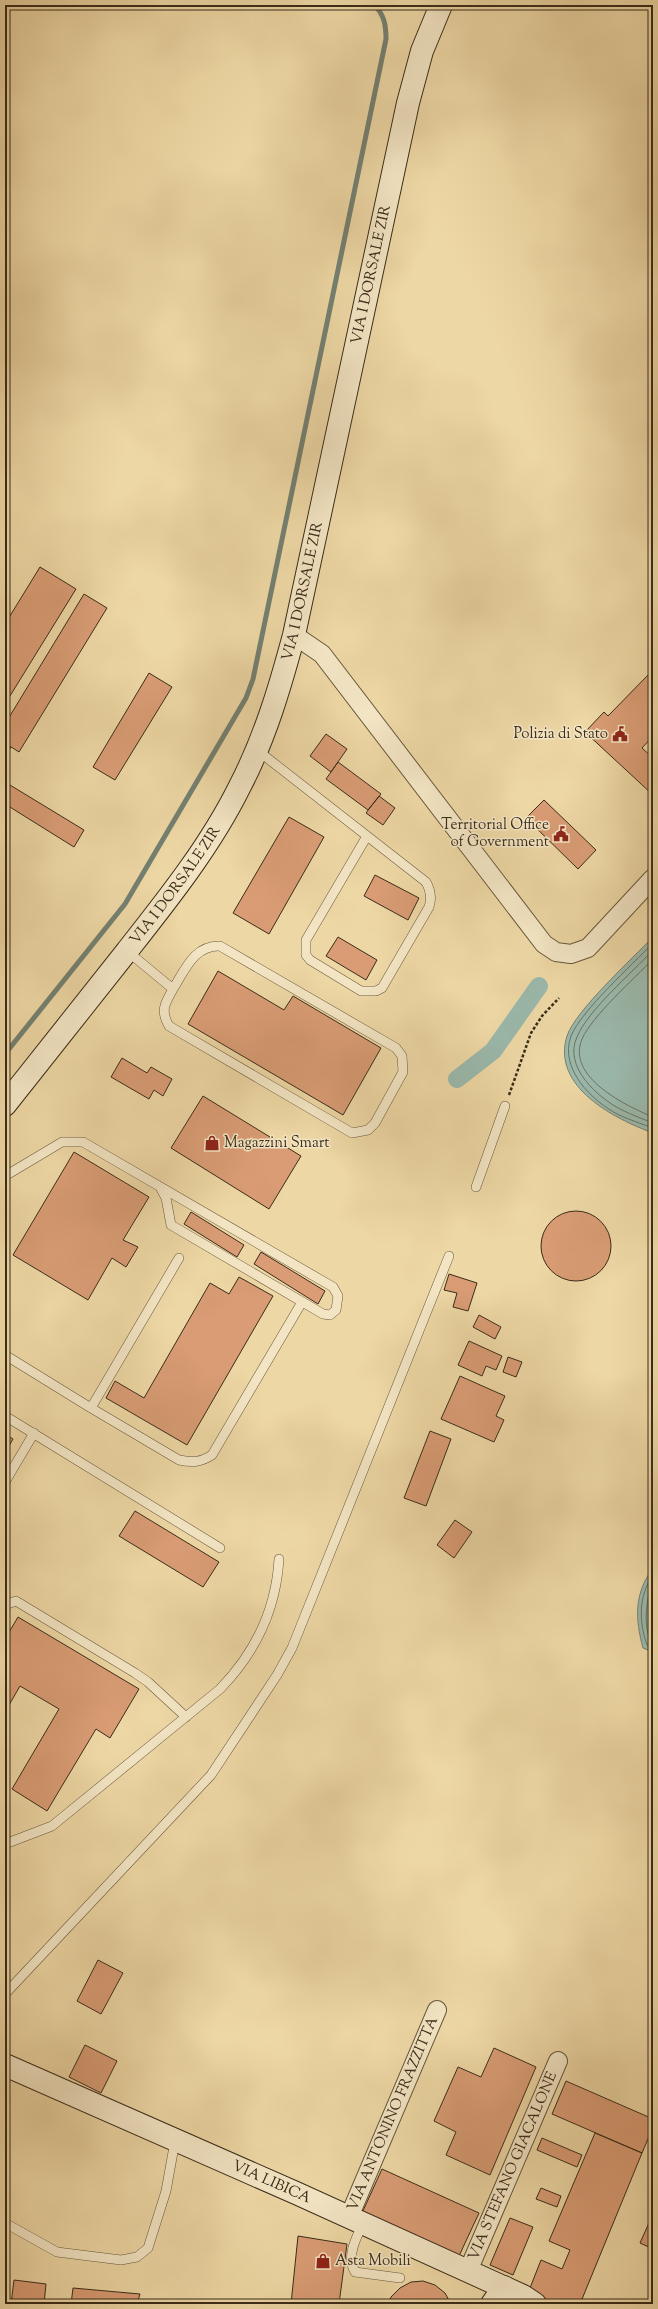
<svg xmlns="http://www.w3.org/2000/svg" width="658" height="2309" font-family="'Sorts Mill Goudy',serif">
  <style>
    .water { fill: #9ab8ab; stroke: #748071 }
    .lines { fill: none; stroke-linecap: round; stroke-linejoin: round }
    .shore { stroke: #6a7262; stroke-width: 1 }
    .stream { stroke: #748071; stroke-width: 5 }
    .canal { stroke: #9ab8ab; stroke-width: 18 }
    .building { fill: #d99c74; stroke: #3a2c1a }
    .service-casing { stroke: #67573c; stroke-width: 10 }
    .minor-casing { stroke: #67573c; stroke-width: 20 }
    .secondary-casing { stroke: #3a2c1a; stroke-width: 24 }
    .path { stroke: #3a2c1a; stroke-width: 2.5; stroke-dasharray: 3 2; stroke-linecap: butt }
    .service { stroke: #f3e5c4; stroke-width: 9 }
    .minor { stroke: #f3e5c4; stroke-width: 18 }
    .secondary { stroke: #f3e5c4; stroke-width: 22 }
    .labels { text-anchor: middle; dominant-baseline: central; stroke-width: 3; stroke-linejoin: round; paint-order: stroke }
    .street-label { font-size: 15px; fill: #3a2c1a; stroke: #f3e5c4 }
    .poi-label { font-size: 15px; fill: #3a2c1a; stroke: #f3e5c4; text-anchor: end }
  </style>
  <rect width="100%" height="100%" fill="#edd7a4"/>
  <filter id="stains"><feTurbulence type="fractalNoise" baseFrequency=".005" numOctaves="4"/><feColorMatrix values="0 0 0 0 .2 0 0 0 0 .09 0 0 0 0 .02 0 0 0 .5 -.17"/></filter>
  <radialGradient id="worn" r=".72"><stop offset=".6" stop-color="#630" stop-opacity="0"/><stop offset="1" stop-color="#630" stop-opacity=".3"/></radialGradient>
  <!-- water -->
  <path class="water" d="M653,937V1133C615,1119 551,1087 567,1036C575,1011 633,958 653,937Z
    M653,1568V1652L643,1648C635,1618 634,1594 653,1568Z"/>
  <g class="lines">
    <!-- shore -->
    <path class="shore" d="M653,943C632,965 581,1011 571,1036C559,1069 592,1101 619,1115C630,1120 642,1124 653,1128
      M653,950C632,973 588,1010 577,1037C563,1067 598,1098 622,1110C632,1115 643,1119 653,1123
      M653,959C634,979 592,1016 582,1039C566,1077 626,1106 653,1117
      M653,1575C638,1596 639,1622 647,1645L653,1648
      M653,1584C646,1595 642,1633 653,1643"/>
    <!-- stream -->
    <path class="stream" d="M5,1054L125,904L246,698L253,679L386,39C386,24 384,16 375,5"/>
    <!-- canal -->
    <path class="canal" d="M457,1079L493,1051L539,986"/>
  </g>
  <!-- building -->
  <path class="building" d="M40,567L76,589L5,704V624Z
    M84,594L107,608L19,752L5,743V724Z
    M149,673L172,687L115,780L93,767Z
    M649,674L653,678V736L642,748L653,758V795L585,732L604,712L608,716Z
    M326,734L347,749L331,772L310,756Z
    M5,743L11,747L5,757Z
    M338,762L381,794L368,810L326,779Z
    M5,782L84,830L74,847L5,804Z
    M379,796L395,808L383,825L366,813Z
    M544,800L596,850L578,869L526,818Z
    M289,817L324,837L269,934L233,913Z
    M375,875L419,898L408,920L364,896Z
    M338,937L377,960L366,980L326,956Z
    M218,971L284,1010L293,996L381,1048L343,1115L188,1024Z
    M122,1058L147,1073L151,1067L172,1079L163,1096L154,1090L149,1099L111,1077Z
    M203,1096L301,1156L269,1209L171,1148Z
    M74,1152L149,1197L123,1240L138,1247L126,1267L112,1258L88,1300L13,1255Z
    M541 1246a35 35 0 1 1 70 0a35 35 0 1 1-70 0Z
    M191,1212L244,1245L237,1257L184,1224Z
    M261,1252L325,1291L318,1304L254,1264Z
    M449,1274L477,1283L468,1311L453,1307L457,1293L444,1290Z
    M239,1277L273,1296L187,1445L106,1398L115,1381L144,1398L210,1283L229,1294Z
    M479,1315L501,1327L495,1339L473,1327Z
    M469,1341L502,1356L496,1370L486,1366L482,1376L458,1365Z
    M508,1357L522,1362L516,1377L503,1372Z
    M460,1376L505,1396L496,1416L504,1420L494,1442L441,1419Z
    M430,1431L451,1439L426,1506L404,1498Z
    M5,1434L13,1439L5,1453Z
    M135,1511L219,1562L203,1587L119,1536Z
    M455,1520L472,1532L454,1558L437,1545Z
    M18,1617L139,1689L110,1738L96,1729L47,1811L12,1789L59,1709L20,1686L5,1712V1639Z
    M98,1960L123,1973L101,2014L77,2001Z
    M85,2045L117,2061L101,2093L69,2077Z
    M494,2048L536,2067L490,2175L446,2155L456,2132L434,2121L458,2067L481,2077Z
    M566,2081L653,2119V2127L642,2153L552,2114Z
    M595,2133L642,2153L580,2304H551L530,2288L541,2260L562,2269L570,2250L549,2241Z
    M542,2138L582,2155L577,2167L537,2150Z
    M382,2169L479,2213L459,2256L362,2213Z
    M541,2188L561,2196L557,2207L536,2199Z
    M653,2214V2249L640,2243Z
    M510,2218L533,2227L513,2275L490,2265Z
    M298,2236L347,2244L339,2304H291Z
    M14,2280L46,2284L44,2304H11Z
    M423,2281L435,2285L445,2293L451,2304H388L391,2297L400,2288L411,2282Z
    M73,2288L140,2294L137,2304H71Z"/>
  <g class="lines">
    <!-- service casing -->
    <g class="service-casing">
      <path id="service" d="M257,750L426,882C431,891 432,898 429,907L382,988L376,991H361L310,960L306,955V940L367,836
        M127,951L173,989C165,1003 160,1011 169,1026L352,1133L368,1130L375,1123L403,1072L402,1056L396,1048L220,946C194,945 185,970 173,989
        M5,1176L62,1142H83L333,1287L338,1296L336,1310L330,1315L323,1314L171,1225L166,1198L160,1187
        M476,1187L505,1106
        M5,1355L91,1408L179,1258
        M91,1408L179,1460C193,1463 201,1462 212,1455L302,1302
        M5,1416L220,1548
        M5,1482L34,1433
        M5,1605L16,1601L135,1673L148,1682L186,1717
        M5,1844L52,1826L220,1689C255,1653 276,1610 279,1559
        M5,1994L211,1775L277,1675L292,1648L449,1256
        M5,2223L57,2252L121,2260L137,2257L148,2248L166,2191L175,2141
        M363,2223C356,2238 346,2257 355,2272L400,2278"/>
    </g>
    <!-- minor casing -->
    <g class="minor-casing">
      <g id="minor">
        <path d="M294,635L322,654L544,944L556,952L571,954L588,948L653,878"/>
        <path id="s1" d="M349,2217L437,2010"/>
        <path id="s2" d="M468,2271L558,2061"/>
      </g>
    </g>
    <!-- secondary casing -->
    <g class="secondary-casing">
      <g id="secondary">
        <path id="s3" d="M5,1105C46,1054 86,1002 127,951C168,899 211,845 240,786C265,738 280,687 294,635L408,103L422,51L441,5"/>
        <path id="s4" d="M5,2065L296,2193L523,2296L535,2304"/>
        <path d="M492,2304L504,2287"/>
      </g>
    </g>
    <!-- path -->
    <path class="path" d="M509,1095L531,1033L542,1016L559,998"/>
    <!-- service -->
    <use href="#service" class="service"/>
    <!-- minor -->
    <use href="#minor" class="minor"/>
    <!-- secondary -->
    <use href="#secondary" class="secondary"/>
  </g>
  <!-- icons -->
  <defs>
    <g id="civic-bare" transform="scale(1.2)"><path d="M-.6-6.5H3V-4.5H.6V-3L4-1V1h2V6H-6V1h2V-1L-.6-3ZM-1.2 2.5V6h2.4V2.5Z" fill="#8f2418" stroke="#f3e5c4" stroke-width="2.5" paint-order="stroke"/></g>
    <g id="shop-bare" transform="scale(1.2)"><path d="M-5-2.5h2.3a2.7 3.5 0 0 1 5.4 0H5L5.5 6h-11ZM-1.5-2.5h3a1.5 2.3 0 0 0-3 0Z" fill="#8f2418" stroke="#f3e5c4" stroke-width="2.5" paint-order="stroke"/></g>
  </defs>
  <g fill-rule="evenodd">
    <use href="#civic-bare" x="620" y="734"/>
    <use href="#civic-bare" x="561" y="834"/>
    <use href="#shop-bare" x="212" y="1143"/>
    <use href="#shop-bare" x="323" y="2261"/>
  </g>
  <g class="labels">
    <!-- street labels -->
    <g class="street-label">
      <text stroke="none"><textPath href="#s3" startOffset="926">VIA I DORSALE ZIR</textPath></text>
      <text stroke="none"><textPath href="#s3" startOffset="602">VIA I DORSALE ZIR</textPath></text>
      <text stroke="none"><textPath href="#s3" startOffset="278">VIA I DORSALE ZIR</textPath></text>
      <text stroke="none"><textPath href="#s1" startOffset="112">VIA ANTONINO FRAZZITTA</textPath></text>
      <text stroke="none"><textPath href="#s2" startOffset="114">VIA STEFANO GIACALONE</textPath></text>
      <text stroke="none"><textPath href="#s4" startOffset="291">VIA LIBICA</textPath></text>
    </g>
    <!-- poi labels -->
    <g class="poi-label">
      <text x="608" y="734">Polizia di Stato</text>
      <text x="549" y="825">Territorial Office<tspan x="549" dy="17">of Government</tspan></text>
      <text x="224" y="1143" text-anchor="start">Magazzini Smart</text>
      <text x="335" y="2261" text-anchor="start">Asta Mobili</text>
    </g>
  </g>
  <!-- margin -->
  <rect width="658" height="2309" fill="none" stroke="#edd7a4" stroke-width="20"/>
  <rect x="6" y="6" width="646" height="2297" fill="none" stroke="#3a2c1a" stroke-width="2"/>
  <rect x="10" y="10" width="638" height="2289" fill="none" stroke="#3a2c1a"/>
  <rect width="100%" height="100%" filter="url(#stains)"/>
  <rect width="100%" height="100%" fill="url(#worn)"/>
</svg>
